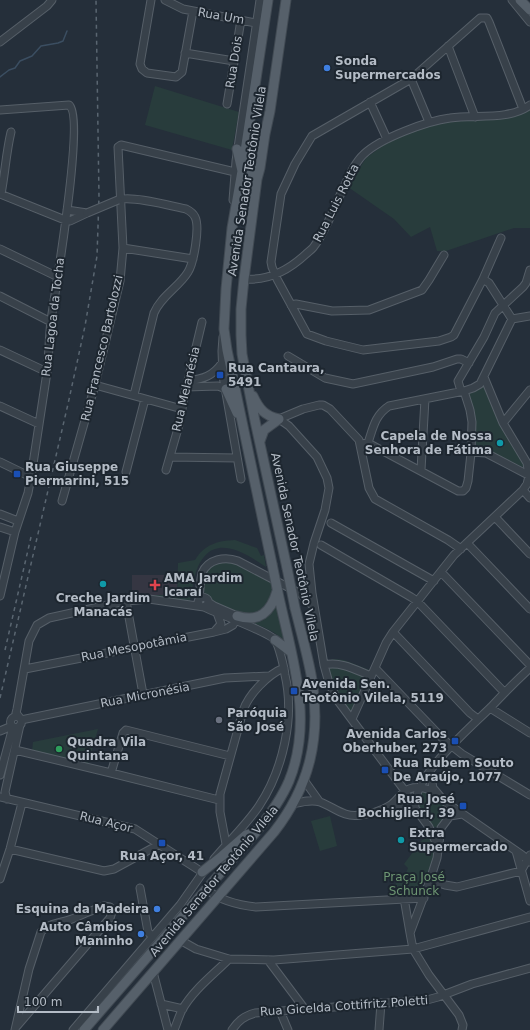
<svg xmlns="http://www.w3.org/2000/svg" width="530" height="1030" font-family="'DejaVu Sans',sans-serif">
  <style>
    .medical { fill: #353642 }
    .green { fill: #283c3c }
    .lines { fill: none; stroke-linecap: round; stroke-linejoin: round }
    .stream { stroke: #3b4e61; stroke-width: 1.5 }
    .minor-casing { stroke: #565f68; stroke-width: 9 }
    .major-casing { stroke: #414a53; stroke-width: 11 }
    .minor { stroke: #38414a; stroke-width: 7 }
    .major { stroke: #56606a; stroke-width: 9 }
    .rail { stroke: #5a6671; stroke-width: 1.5; stroke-dasharray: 4 4; stroke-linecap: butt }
    .minor-bridge-casing { stroke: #565f68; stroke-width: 9; stroke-linecap: butt }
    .major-bridge-casing { stroke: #414a53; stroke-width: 11; stroke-linecap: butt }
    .minor-bridge { stroke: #38414a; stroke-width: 7 }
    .major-bridge { stroke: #56606a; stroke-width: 9 }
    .shop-dot { fill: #3f7fe0; stroke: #1d262f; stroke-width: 1.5 }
    .transit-dot { fill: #1a4fb4; stroke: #1d262f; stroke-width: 1.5 }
    .culture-dot { fill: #0f9aa8; stroke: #1d262f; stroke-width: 1.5 }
    .health-dot { fill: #e0444e; stroke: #1d262f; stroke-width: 1.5 }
    .worship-dot { fill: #6b7280; stroke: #1d262f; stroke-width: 1.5 }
    .leisure-dot { fill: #2e9e5b; stroke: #1d262f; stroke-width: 1.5 }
    .labels { text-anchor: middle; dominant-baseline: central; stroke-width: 4; stroke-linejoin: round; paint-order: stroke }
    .street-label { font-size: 12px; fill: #b4bcc6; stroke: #1d262f }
    .poi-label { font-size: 12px; font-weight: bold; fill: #b4bcc6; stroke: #1d262f; text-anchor: start }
    .park-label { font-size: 12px; fill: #6d9572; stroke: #1d262f }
  </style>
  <rect width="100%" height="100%" fill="#252f3a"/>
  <!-- medical -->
  <path class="medical" d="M132,575H178L177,595H132Z"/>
  <!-- green -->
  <path class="green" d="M155,86L239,112L232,150L145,125Z
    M530,108V228H514L446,251H437L430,227L411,237L394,219L348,187L366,158L388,142L430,125Z
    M484,383L524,463L525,468L476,446L475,422L468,392Z
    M235,540L257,548L261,556L264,555L266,567C237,547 206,532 194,579C192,587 192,596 189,603L154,598L150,595H177L178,563L195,560C205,544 217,541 235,540Z
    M222,556L274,582C268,628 242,615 211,602C202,593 202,584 203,573Z
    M276,603L285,641C272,629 256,624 239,618L249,620Z
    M335,659L344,660L372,671L351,715L334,691L325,661Z
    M98,729L88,764L32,752L33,742Z
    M427,791C441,799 445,800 448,817C444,823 441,828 432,827L416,809L415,800L422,792Z
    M330,816L337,846L320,851L311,821Z
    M428,838H433L437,846L423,897L393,898L394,885L405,875L408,868L404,864L422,840Z"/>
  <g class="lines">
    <!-- stream -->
    <path class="stream" d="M0,77L9,70L15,68L20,61L32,56L41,46L58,43L63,41L67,31"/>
    <!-- minor casing -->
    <g class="minor-casing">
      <path id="minor" d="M151,0L140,64L142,69L147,73L176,77L182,72L193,11
        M165,0L183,9L256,23
        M512,0L530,22
        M0,42L47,6L52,0
        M448,46L475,117
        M185,53L234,61
        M411,79L429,122
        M370,102L387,139
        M227,104L241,20
        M0,110L69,105C85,116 55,293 51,320C49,338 49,355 47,372C42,407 36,442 31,477L28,493L15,532L0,596
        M0,194L65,220L70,221L87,213L67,210
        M1,194C5,174 6,153 11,132
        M118,200C131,195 171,206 186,209C190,211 193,213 195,217C200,227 194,262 188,272C179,287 161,296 154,313L134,395
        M233,200L236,161L260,0
        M501,238L483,279L454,335L451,337L439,341L363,350L326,341L307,334L277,279L272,267L271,262L281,194L295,164L312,136L411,79L480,18H487L489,22L523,109
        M123,248L193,259
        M0,249L58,277
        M244,279C268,281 289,270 306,254C309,251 313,249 315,245C326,230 334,208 342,191C348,179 354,163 364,154C381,138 427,121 450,118C475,114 509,121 530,105
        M483,279L489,283L512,319
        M0,296L51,322
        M291,305L296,304L332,311L369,310L422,290L429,280L444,255
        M223,337L222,351L223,376L241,479
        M0,350L47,372
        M288,356L325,378L353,384L433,367L457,359H461L469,363
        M188,381C203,379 213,376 222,363
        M95,385L182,409
        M186,387L218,386L226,389
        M461,391L458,381L484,337L495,313L523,287L526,283L530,270
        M0,406L39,424
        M503,423L530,390
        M368,443L458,491H463L466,488L468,481L471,453L472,422L470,410L464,391
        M361,444L368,443C373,428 375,415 389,406L464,391L473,388L480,384L512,319L530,316
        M471,452L486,453L530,476
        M170,457L237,458
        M0,462L31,477
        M166,470L179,425L185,393L202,322
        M421,470L425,399
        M126,472L145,399
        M523,490L530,498
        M62,501L95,385L120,281L123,248L118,147L121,145L235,172
        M0,514L18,521
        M495,517L530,554
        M331,523L434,581
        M0,527L15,532
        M467,543L530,609
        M321,545L411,597L417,601L504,692
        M441,572L530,665
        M199,599C200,591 200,581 202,573C208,559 225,556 238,561L301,594L314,607
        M126,601L143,694
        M204,607C216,613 269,632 275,640C279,646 284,667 285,675C295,717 283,770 259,806C246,825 229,841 214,859
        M214,632L221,624L217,613
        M393,632L470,713L478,719
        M324,665C341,661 356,670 371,676
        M375,668L444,740L462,754L530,795
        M25,669L214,632L226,629L233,625L237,616L214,606L208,602
        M490,708L530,733
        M10.5 722a5.5 5.5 0 1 1 11 0a5.5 5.5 0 1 1-11 0Z
        M20,718L16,713L17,709L29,641L37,625L49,618L126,601L149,599L204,607L208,604C209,600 207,598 203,597L199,599L198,602L200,606
        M352,719L386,643L393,632L454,555L523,490L527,484L529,476L527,463L503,423L484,377
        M21,720L225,678L269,676
        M0,731L12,726
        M15,750L111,773L219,800
        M430,772L433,788L444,801L522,855L530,862
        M111,773L123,733L126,730L230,756
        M0,775L13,727
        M304,780L319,801
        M0,797L135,829L202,872
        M7,799L5,792L20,725
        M293,804C301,802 311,799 320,802C334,807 344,818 360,815C369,814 381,811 389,806C395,803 399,796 404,792C414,784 426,788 437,793
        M388,807H401L415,808C412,777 469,729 491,707C503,694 516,681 530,668
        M226,844L220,812V794L243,711C248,695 268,674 284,668
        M438,847L429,827L415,808L405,791L338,701L329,683L324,665L312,593L309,564L314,543L325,510L329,488L327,478L317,457L289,426L279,419L303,409L319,405H323L330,409L359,440L369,488L375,499L448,540L461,549
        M10,849L104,871L114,869L160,844
        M516,851L530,901
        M0,879L10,849L22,803
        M430,880L445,885L457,887L521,871L530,855
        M140,888L148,932L152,936
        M207,890C221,901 238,905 256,907L424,898
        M404,898L410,933
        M180,940L196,949L229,959L274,960L413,949L530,917
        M268,960L304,1008
        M153,972L168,1030
        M161,1004L183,1009
        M280,1011L288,1030
        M15,1030L29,969L41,932C48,923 61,923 72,919C83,914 93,910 104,906L110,907L112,912L110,918L17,1026
        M73,1030L180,905L206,868
        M174,1030C177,1023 179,1016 182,1010C193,990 213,975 229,959
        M232,1030C238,1021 244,1016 255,1013L427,1000L438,997L472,984L530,968
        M379,1030L381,1003
        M462,1030L463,1025L459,1015L429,975L413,949L410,933L430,880L437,858L441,828L450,816L462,814"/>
    </g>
    <!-- major casing -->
    <g class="major-casing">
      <path id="major" d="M268,0L242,171L232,228L226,289L224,329L227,350L272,564
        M286,0L270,111L265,134L260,168L257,179L244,279L241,309V335L242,354L255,421L287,568
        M520,0L530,10
        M237,149L242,171C250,177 255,173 260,168
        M226,389L237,413
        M253,396C259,409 265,416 279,419
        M260,441L264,430L279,419
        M237,616C259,623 271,612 277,591
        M275,640L291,652
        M202,872L222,856L246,835L255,833
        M84,1030L256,832C269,816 281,800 289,781C315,717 290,652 277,588
        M103,1030L274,832C310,786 321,737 312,680C308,656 301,632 295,608"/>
    </g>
    <!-- minor -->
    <use href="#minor" class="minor"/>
    <!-- major -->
    <use href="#major" class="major"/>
    <!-- rail -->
    <path class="rail" d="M5,650L31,537
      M0,698L68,404L85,326L97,256L99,197L96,0"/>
    <!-- minor-bridge casing -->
    <g class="minor-bridge-casing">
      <path id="minor-bridge" d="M87,213L118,200"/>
    </g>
    <!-- major-bridge casing -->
    <g class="major-bridge-casing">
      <path id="major-bridge" d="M272,564L277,588
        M287,568L295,608"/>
    </g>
    <!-- minor-bridge -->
    <use href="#minor-bridge" class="minor-bridge"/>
    <!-- major-bridge -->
    <use href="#major-bridge" class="major-bridge"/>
  </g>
  <!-- markers -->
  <g class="shop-dot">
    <circle cx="327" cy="68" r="4"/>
    <circle cx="157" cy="909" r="4"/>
    <circle cx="141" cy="934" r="4"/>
  </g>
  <g class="transit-dot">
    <rect x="216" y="371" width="8" height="8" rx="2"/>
    <rect x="13" y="470" width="8" height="8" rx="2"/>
    <rect x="290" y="687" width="8" height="8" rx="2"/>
    <rect x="451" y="737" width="8" height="8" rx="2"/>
    <rect x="381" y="766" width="8" height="8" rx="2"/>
    <rect x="459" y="802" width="8" height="8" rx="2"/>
    <rect x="158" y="839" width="8" height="8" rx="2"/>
  </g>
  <g class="culture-dot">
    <circle cx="500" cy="443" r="4"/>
    <circle cx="103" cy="584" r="4"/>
    <circle cx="401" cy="840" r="4"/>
  </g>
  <path class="health-dot" d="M153 579h4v4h4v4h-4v4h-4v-4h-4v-4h4z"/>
  <circle class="worship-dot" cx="219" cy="720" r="4"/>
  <circle class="leisure-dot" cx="59" cy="749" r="4"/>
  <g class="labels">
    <!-- street labels -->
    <g class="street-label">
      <text transform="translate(221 16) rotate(10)">Rua Um</text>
      <text transform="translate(234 62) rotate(-81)">Rua Dois</text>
      <text transform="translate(247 181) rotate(-81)">Avenida Senador Teotônio Vilela</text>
      <text transform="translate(336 203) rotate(-63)">Rua Luis Rotta</text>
      <text transform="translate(53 317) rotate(-83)">Rua Lagoa da Tocha</text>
      <text transform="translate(102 348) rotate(-77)">Rua Francesco Bartolozzi</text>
      <text transform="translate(186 389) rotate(-77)">Rua Melanésia</text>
      <text transform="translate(295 547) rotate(78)">Avenida Senador Teotônio Vilela</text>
      <text transform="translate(134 647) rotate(-11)">Rua Mesopotâmia</text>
      <text transform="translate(145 695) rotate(-11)">Rua Micronésia</text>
      <text transform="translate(106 822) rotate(14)">Rua Açor</text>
      <text transform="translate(214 881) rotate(-50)">Avenida Senador Teotônio Vilela</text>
      <text transform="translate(344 1006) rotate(-4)">Rua Gicelda Cottifritz Poletti</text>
    </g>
    <!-- poi labels -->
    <g class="poi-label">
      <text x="335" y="61">Sonda<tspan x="335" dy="14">Supermercados</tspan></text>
      <text x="228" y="368">Rua Cantaura,<tspan x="228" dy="14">5491</tspan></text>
      <text x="492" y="436" text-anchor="end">Capela de Nossa<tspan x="492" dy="14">Senhora de Fátima</tspan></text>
      <text x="25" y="467">Rua Giuseppe<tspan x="25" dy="14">Piermarini, 515</tspan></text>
      <text x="164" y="578">AMA Jardim<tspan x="164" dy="14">Icaraí</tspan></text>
      <text x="103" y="598" text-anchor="middle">Creche Jardim<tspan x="103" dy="14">Manacás</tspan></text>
      <text x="302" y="684">Avenida Sen.<tspan x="302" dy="14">Teotônio Vilela, 5119</tspan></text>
      <text x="227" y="713">Paróquia<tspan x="227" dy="14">São José</tspan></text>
      <text x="447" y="734" text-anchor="end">Avenida Carlos<tspan x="447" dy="14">Oberhuber, 273</tspan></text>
      <text x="67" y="742">Quadra Vila<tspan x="67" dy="14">Quintana</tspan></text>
      <text x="393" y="763">Rua Rubem Souto<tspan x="393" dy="14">De Araújo, 1077</tspan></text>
      <text x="455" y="799" text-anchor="end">Rua José<tspan x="455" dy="14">Bochiglieri, 39</tspan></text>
      <text x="409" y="833">Extra<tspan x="409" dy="14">Supermercado</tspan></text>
      <text x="162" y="856" text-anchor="middle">Rua Açor, 41</text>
      <text x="149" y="909" text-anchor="end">Esquina da Madeira</text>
      <text x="133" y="927" text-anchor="end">Auto Câmbios<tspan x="133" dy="14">Maninho</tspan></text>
    </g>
    <!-- park labels -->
    <g class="park-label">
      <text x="414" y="877">Praça José<tspan x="414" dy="14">Schunck</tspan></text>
    </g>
  </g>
  <!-- scale -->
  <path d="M18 1006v6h80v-6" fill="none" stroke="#b4bcc6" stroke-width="2"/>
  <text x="24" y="1006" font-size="12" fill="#b4bcc6" stroke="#1d262f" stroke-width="3" paint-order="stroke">100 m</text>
</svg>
